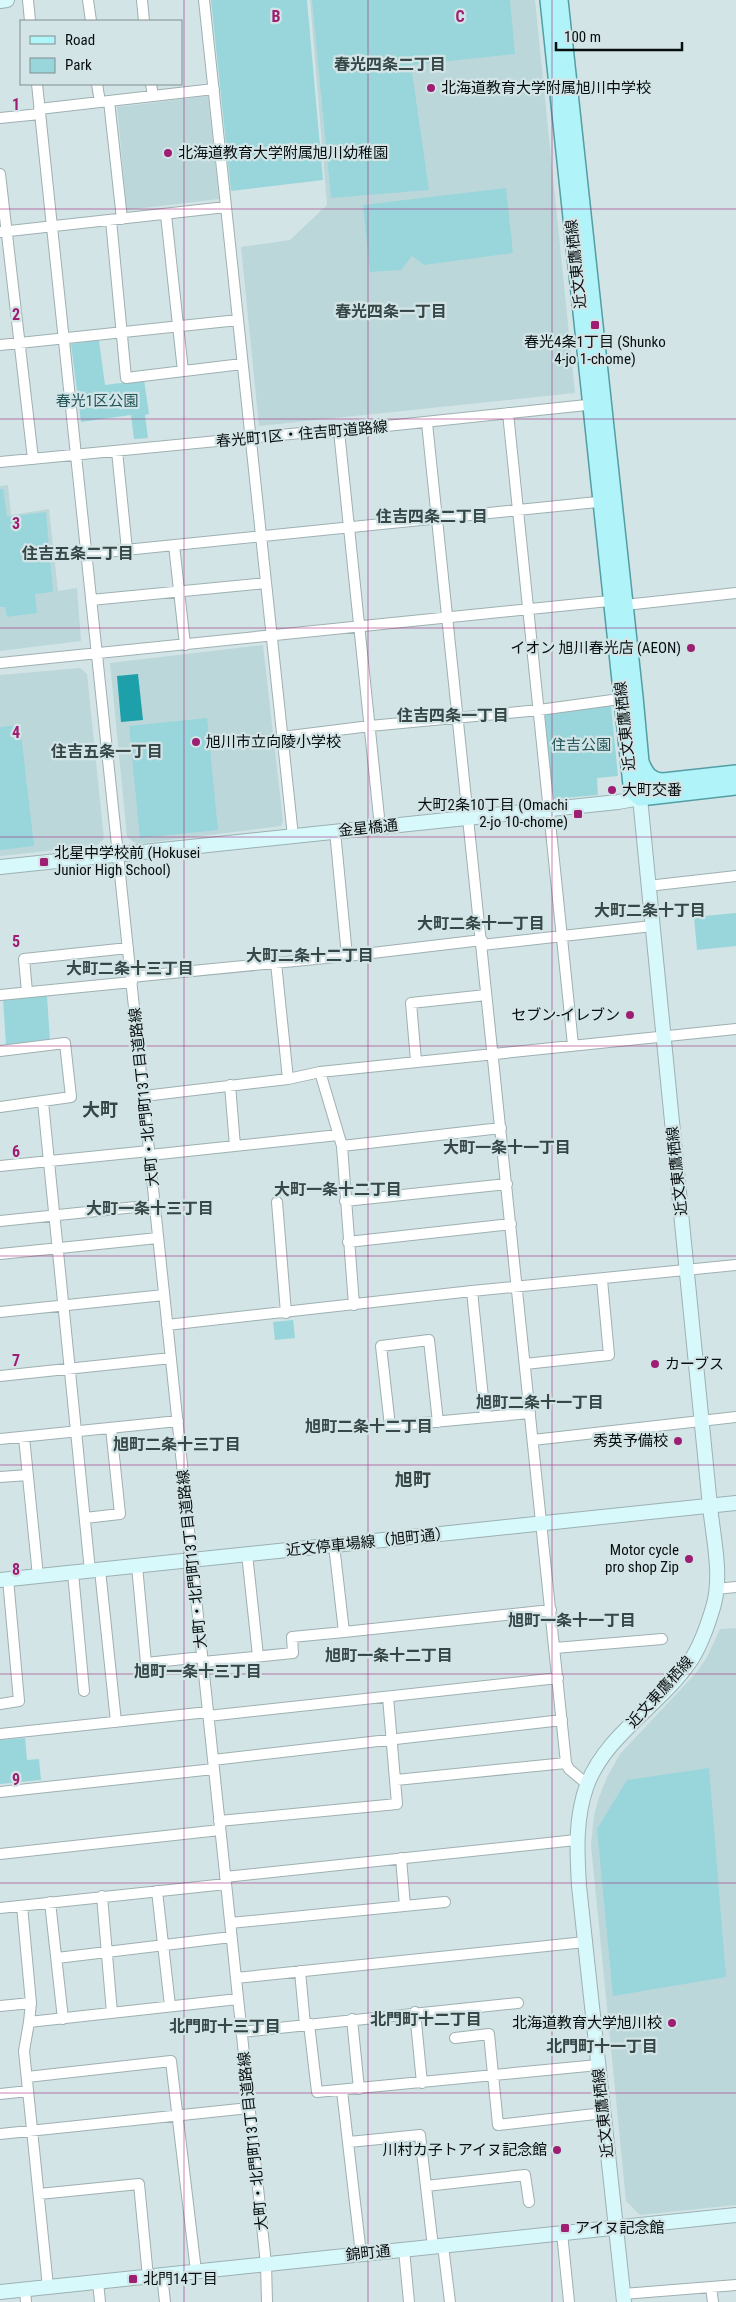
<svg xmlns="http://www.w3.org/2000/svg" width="736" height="2302" font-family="'Roboto Condensed','Noto Sans JP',sans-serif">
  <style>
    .built { fill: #bcd7da }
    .green { fill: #99d6db }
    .water { fill: #1da0a9 }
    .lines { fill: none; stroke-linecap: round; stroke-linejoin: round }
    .street-casing { stroke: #9eb0b1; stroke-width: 12 }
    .secondary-casing { stroke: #9eb0b1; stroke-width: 16 }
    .primary-casing { stroke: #539ea4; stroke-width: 18 }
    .street { stroke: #fff; stroke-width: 10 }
    .secondary { stroke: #d7f9fc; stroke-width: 14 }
    .primary { stroke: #b0f4f9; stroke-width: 15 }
    .grid { fill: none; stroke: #9d1e72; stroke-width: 1; stroke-opacity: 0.55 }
    .poi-dot { fill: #9d1e72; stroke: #d2e4e6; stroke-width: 2 }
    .labels { text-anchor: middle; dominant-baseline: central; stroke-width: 4.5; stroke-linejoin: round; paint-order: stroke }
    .poi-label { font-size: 15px; fill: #080e0f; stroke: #d2e4e6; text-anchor: start }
    .street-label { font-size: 15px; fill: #080e0f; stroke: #d2e4e6 }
    .park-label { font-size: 15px; fill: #215357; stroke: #d2e4e6 }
    .neighbourhood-label { font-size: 16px; font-weight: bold; fill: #374647; stroke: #d2e4e6 }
    .quarter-label { font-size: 18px; font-weight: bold; fill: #374647; stroke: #d2e4e6 }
    .grid-label { font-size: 16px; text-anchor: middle; font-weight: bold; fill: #9d1e72; stroke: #d2e4e6; stroke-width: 4.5; stroke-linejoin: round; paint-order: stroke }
  </style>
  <rect width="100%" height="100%" fill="#d2e4e6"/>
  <!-- built -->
  <path class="built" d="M310,0H535L575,393L259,426L241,247L290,240L327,205Z
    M208,96L219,199L127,210L117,107Z
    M8,485L11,515L49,509L58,591L77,588L81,641L0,651V486Z
    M263,645L283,821L281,826L137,844L127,837L110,663Z
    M80,668L87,674L104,839L96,846L0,856V675Z
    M736,1628V2205L640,2215L626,2201L591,1845L594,1816L598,1800L607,1777L620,1754L696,1673L707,1657L720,1629Z"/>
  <!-- green -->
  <path class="green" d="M211,0H307L323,180L231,191Z
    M312,0H510L515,54L411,65L429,190L331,198Z
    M506,188L513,253L424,265L412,256L401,270L370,272L363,205Z
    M99,340L105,385L144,380L149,414L145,415L148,438L134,439L131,415L81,422L71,344Z
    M0,489H3L7,517L46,512L53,592L35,594L37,613L7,617L5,607H0Z
    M611,706L618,776L597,778L598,795L552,799L544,713Z
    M207,718L218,830L140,838L129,726Z
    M20,725L34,846L0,850V727Z
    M736,913V946L697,950L694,917Z
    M47,996L50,1041L6,1045L3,999Z
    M293,1320L295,1338L275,1340L273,1322Z
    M25,1738L27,1760L39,1759L41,1780L0,1784V1740Z
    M709,1768L726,1977L613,1996L597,1829L627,1780Z"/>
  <!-- water -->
  <path class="water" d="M138,674L143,720L121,722L117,676Z"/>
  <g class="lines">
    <!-- street casing -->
    <g class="street-casing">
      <path id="street" d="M28,0L30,21
        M88,0L91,21
        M142,0L144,21
        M204,0L293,836
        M37,84L266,2264L267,2302
        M97,84L100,102
        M151,84L153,96
        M39,109L109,101
        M0,118L40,114
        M0,174L33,459
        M166,215L183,371
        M122,219L109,101L214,89
        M111,220L126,378L242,364
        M0,232L226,207
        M0,345L238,320
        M508,413L573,1045
        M427,423L566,1763L569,1769L587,1784
        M339,431L380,827
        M117,451L127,550
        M0,462L301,433L339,431L596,404
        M174,545L185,645
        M86,554L607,501
        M91,600L266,583
        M0,663L599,602L611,601L625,605L736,593
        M282,737L370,726L539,710L627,698
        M335,831L347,956
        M648,886L736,876
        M482,945L652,926
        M276,963L288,1079
        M131,977L347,956L482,940
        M27,992L24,959L128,948
        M0,995L132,982
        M0,1051L65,1043L71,1097L0,1107
        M416,1061L411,1003L486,995
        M320,1072L342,1146L354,1305
        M230,1085L235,1146
        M144,1096L288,1079L320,1072L736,1029
        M43,1102L90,1571
        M342,1146L501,1128
        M150,1155L338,1135
        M0,1166L149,1151
        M345,1201L507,1184
        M277,1202L286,1313
        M0,1221L155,1205
        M348,1242L511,1224
        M0,1254L158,1238
        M472,1291L485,1417
        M0,1312L164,1295
        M167,1325L472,1291L736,1265
        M525,1364L609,1355L602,1280
        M0,1376L171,1358
        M438,1422L429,1340L381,1346L390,1426L530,1413
        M24,1437L38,1576
        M0,1439L178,1421
        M533,1440L736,1417
        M0,1477L28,1475
        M85,1518L120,1514L111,1428
        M334,1545L344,1632L551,1610
        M247,1554L258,1656
        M137,1566L146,1663L202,1657
        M100,1570L116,1722
        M73,1573L84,1691
        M716,1589L736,1587
        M555,1648L662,1639
        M203,1662L293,1653L292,1637L344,1632
        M0,1704L19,1701L8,1579
        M208,1716L558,1678
        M0,1734L208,1712
        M213,1760L562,1720
        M396,1780L566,1763
        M0,1792L214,1769
        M219,1821L397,1804L388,1697
        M0,1854L220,1830
        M401,1858L405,1906
        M225,1877L576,1840
        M157,1891L170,2006
        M102,1896L112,2013
        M50,1902L63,2019
        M22,1906L31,2003L29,2022L24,2051L48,2287
        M0,1908L226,1884
        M230,1923L445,1902
        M57,1958L231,1937
        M300,1971L305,2025
        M236,1978L585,1942
        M0,2006L31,2003
        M415,2012L422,2083
        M352,2019L359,2089
        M29,2022L238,1999
        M309,2024L317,2092L598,2065
        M241,2032L518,2003
        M455,2038L489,2034L498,2125L604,2113
        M27,2077L171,2061L196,2271
        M342,2091L361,2254
        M0,2094L28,2091
        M0,2134L249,2108
        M349,2142L420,2135L433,2247
        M426,2186L525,2175L529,2202
        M39,2194L139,2184L148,2277
        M562,2233L569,2302
        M443,2246L450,2302
        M404,2250L409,2302
        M162,2275L165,2302
        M98,2282L100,2302
        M711,2287L713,2302
        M25,2289L26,2302
        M623,2294L736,2285"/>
    </g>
    <!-- secondary casing -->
    <g class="secondary-casing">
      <path id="secondary" d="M0,1L7,0
        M0,867L618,802L640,798L710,1506C713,1537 722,1573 714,1604C708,1625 701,1646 689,1663C659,1706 606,1735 587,1785C575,1818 577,1852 579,1886L624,2302
        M0,1580L736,1503
        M0,2292L736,2215"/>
    </g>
    <!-- primary casing -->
    <g class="primary-casing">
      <path id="primary" d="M548,0L631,785L634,793L640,798
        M560,0L635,697L641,762L640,798
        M641,762C646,774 650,780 663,781L736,773
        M640,798L736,787"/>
    </g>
    <!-- street -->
    <use href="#street" class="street"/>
    <!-- secondary -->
    <use href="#secondary" class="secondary"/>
    <!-- primary -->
    <use href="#primary" class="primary"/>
  </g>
  <!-- grid -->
  <path class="grid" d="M184,0V2302M368,0V2302M552,0V2302M0,209H736M0,419H736M0,628H736M0,837H736M0,1046H736M0,1256H736M0,1465H736M0,1674H736M0,1883H736M0,2093H736"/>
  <!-- markers -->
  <g class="poi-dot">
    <circle cx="431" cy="88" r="5"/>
    <circle cx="168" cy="153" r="5"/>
    <rect x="590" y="320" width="10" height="10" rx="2.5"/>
    <circle cx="691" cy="648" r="5"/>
    <circle cx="196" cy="742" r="5"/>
    <circle cx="612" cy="790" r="5"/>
    <rect x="573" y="809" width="10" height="10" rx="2.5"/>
    <rect x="39" y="857" width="10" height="10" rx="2.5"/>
    <circle cx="630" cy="1015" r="5"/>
    <circle cx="655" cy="1364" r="5"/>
    <circle cx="678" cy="1441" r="5"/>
    <circle cx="689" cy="1559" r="5"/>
    <circle cx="672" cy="2023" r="5"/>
    <circle cx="557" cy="2150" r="5"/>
    <rect x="560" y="2223" width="10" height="10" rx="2.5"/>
    <rect x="128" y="2274" width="10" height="10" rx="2.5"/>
  </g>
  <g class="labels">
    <!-- poi labels -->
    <g class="poi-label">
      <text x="441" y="88">北海道教育大学附属旭川中学校</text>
      <text x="178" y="153">北海道教育大学附属旭川幼稚園</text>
      <text x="595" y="342" text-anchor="middle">春光4条1丁目 (Shunko<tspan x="595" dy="17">4-jo 1-chome)</tspan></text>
      <text x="681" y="648" text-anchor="end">イオン 旭川春光店 (AEON)</text>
      <text x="206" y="742">旭川市立向陵小学校</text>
      <text x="622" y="790">大町交番</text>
      <text x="568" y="805" text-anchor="end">大町2条10丁目 (Omachi<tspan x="568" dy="17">2-jo 10-chome)</tspan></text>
      <text x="54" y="853">北星中学校前 (Hokusei<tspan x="54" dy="17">Junior High School)</tspan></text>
      <text x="620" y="1015" text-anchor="end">セブン-イレブン</text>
      <text x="665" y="1364">カーブス</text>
      <text x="668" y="1441" text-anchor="end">秀英予備校</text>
      <text x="679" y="1550" text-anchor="end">Motor cycle<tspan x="679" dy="17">pro shop Zip</tspan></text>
      <text x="662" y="2023" text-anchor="end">北海道教育大学旭川校</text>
      <text x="547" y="2150" text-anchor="end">川村カ子トアイヌ記念館</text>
      <text x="575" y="2228">アイヌ記念館</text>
      <text x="143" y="2279">北門14丁目</text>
    </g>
    <!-- street labels -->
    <g class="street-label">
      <text transform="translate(576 264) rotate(-96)">近文東鷹栖線</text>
      <text transform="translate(302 434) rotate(-5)">春光町1区・住吉町道路線</text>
      <text transform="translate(625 726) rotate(-96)">近文東鷹栖線</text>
      <text transform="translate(368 828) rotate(-6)">金星橋通</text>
      <text transform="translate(144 1097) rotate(-96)">大町・北門町13丁目道路線</text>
      <text transform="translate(677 1171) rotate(-96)">近文東鷹栖線</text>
      <text transform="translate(368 1542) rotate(-6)">近文停車場線（旭町通）</text>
      <text transform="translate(192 1559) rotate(-96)">大町・北門町13丁目道路線</text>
      <text transform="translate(660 1692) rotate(-48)">近文東鷹栖線</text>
      <text transform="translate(603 2113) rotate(-96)">近文東鷹栖線</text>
      <text transform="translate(253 2141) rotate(-96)">大町・北門町13丁目道路線</text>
      <text transform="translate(368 2253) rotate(-6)">錦町通</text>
    </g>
    <!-- park labels -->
    <g class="park-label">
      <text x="97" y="401">春光1区公園</text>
      <text x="581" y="745">住吉公園</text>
    </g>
    <!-- neighbourhood labels -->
    <g class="neighbourhood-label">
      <text x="390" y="64">春光四条二丁目</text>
      <text x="391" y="311">春光四条一丁目</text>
      <text x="432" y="516">住吉四条二丁目</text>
      <text x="78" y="553">住吉五条二丁目</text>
      <text x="453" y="715">住吉四条一丁目</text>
      <text x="107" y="751">住吉五条一丁目</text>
      <text x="650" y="910">大町二条十丁目</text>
      <text x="481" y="923">大町二条十一丁目</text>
      <text x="310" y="955">大町二条十二丁目</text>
      <text x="130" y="968">大町二条十三丁目</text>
      <text x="507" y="1147">大町一条十一丁目</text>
      <text x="338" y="1189">大町一条十二丁目</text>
      <text x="150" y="1208">大町一条十三丁目</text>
      <text x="540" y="1402">旭町二条十一丁目</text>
      <text x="369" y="1426">旭町二条十二丁目</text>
      <text x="177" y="1444">旭町二条十三丁目</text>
      <text x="572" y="1620">旭町一条十一丁目</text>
      <text x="389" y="1655">旭町一条十二丁目</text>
      <text x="198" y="1671">旭町一条十三丁目</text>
      <text x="426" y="2019">北門町十二丁目</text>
      <text x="225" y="2026">北門町十三丁目</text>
      <text x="602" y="2046">北門町十一丁目</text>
    </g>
    <!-- quarter labels -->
    <g class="quarter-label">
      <text x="100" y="1109">大町</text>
      <text x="413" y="1479">旭町</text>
    </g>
  </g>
  <g class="grid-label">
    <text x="276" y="22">B</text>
    <text x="460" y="22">C</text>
    <text x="16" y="110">1</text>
    <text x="16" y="320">2</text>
    <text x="16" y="529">3</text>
    <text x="16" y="738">4</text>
    <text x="16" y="947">5</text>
    <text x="16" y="1157">6</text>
    <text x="16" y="1366">7</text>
    <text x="16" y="1575">8</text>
    <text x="16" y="1785">9</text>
  </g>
  <!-- legend -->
  <rect x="20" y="20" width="162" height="65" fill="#d2e4e6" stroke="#818e90"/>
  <rect x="30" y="36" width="25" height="8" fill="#b0f4f9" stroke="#818e90"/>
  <text x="65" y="45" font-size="15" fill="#080e0f">Road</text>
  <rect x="30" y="58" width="25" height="15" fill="#99d6db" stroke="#818e90"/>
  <text x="65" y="70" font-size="15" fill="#080e0f">Park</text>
  <!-- scale -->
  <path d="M556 42v8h126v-8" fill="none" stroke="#080e0f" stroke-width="2.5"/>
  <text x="564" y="42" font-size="15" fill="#080e0f" stroke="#d2e4e6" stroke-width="4" paint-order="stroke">100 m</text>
</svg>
